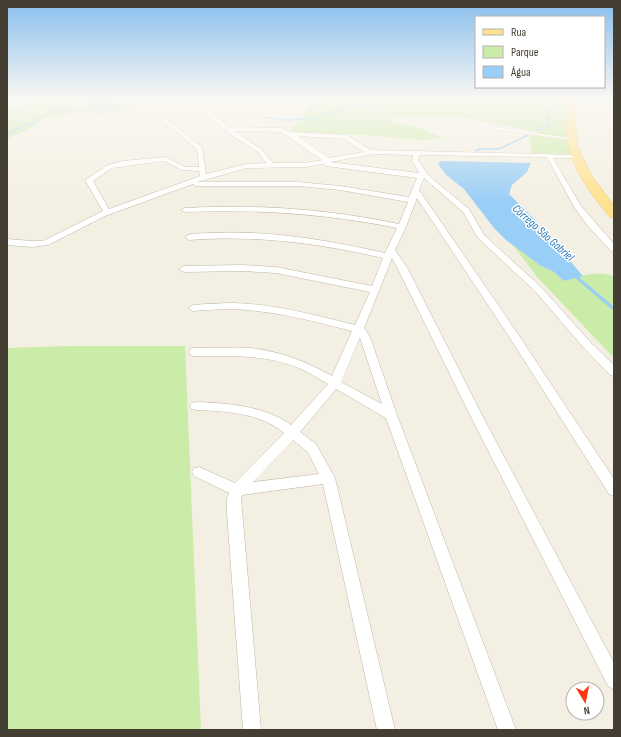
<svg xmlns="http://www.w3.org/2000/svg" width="621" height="737" font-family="'Sofia Sans Condensed',sans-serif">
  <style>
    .green { fill: #cbeba8 }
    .water { fill: #99cef6 }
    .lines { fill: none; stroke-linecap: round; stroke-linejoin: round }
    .stream-far1 { stroke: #99cef6; stroke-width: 1.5 }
    .stream { stroke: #99cef6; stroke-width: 3 }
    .service-casing { stroke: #bfb7a5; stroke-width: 0.5 }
    .minor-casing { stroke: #bfb7a5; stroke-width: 1 }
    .primary-casing { stroke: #edc357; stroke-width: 1 }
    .service { fill: #fff; fill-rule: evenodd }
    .minor { fill: #fff; fill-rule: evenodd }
    .primary { fill: #ffe290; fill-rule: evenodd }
    .labels { text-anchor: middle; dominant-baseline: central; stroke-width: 3; stroke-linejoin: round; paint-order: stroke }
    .far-water-label { font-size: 12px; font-style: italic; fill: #2477b9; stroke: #fff }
  </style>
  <rect width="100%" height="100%" fill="#f3efe3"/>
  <!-- green -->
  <path class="green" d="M33,100L88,102L89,103L116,104L111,100H116L126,111L112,114L101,115L83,112L68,116L44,118L30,129L7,139V112Z
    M315,100H567C565,122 564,132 570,154L531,153C532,147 529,144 530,137L537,132L462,117L389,116L393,122L418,127L443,138L421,140L367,135L290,132Z
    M513,245L541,266L554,272L564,281C579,277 599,269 614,277V358L538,278Z
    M68,346H185L201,730H7V348Z"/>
  <!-- water -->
  <path class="water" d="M78,100H111L116,105C109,110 97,107 89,105L88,102Z
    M440,161L531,163L527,172L512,185L509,194L533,218L583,276L564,281L554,272L541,266L506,240L494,228L464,189L446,175L438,164Z"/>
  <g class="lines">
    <!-- stream-far1 -->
    <path class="stream-far1" d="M45,100L47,103L48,112
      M263,117L284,120L313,119L355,106L411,100
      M538,130L549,125L547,115L548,100
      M7,133L38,120L49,112L89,108L100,112L157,100
      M476,151L480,149H499L528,135"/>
    <!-- stream -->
    <path class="stream" d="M574,275L614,309"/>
    <!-- service casing -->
    <g class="service-casing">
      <path id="service" d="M494,127L570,138L572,139L570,140L495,129L493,128Z"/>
    </g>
    <!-- minor casing -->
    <g class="minor-casing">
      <path id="minor" d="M177,100H188L198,103L229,127L282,128L292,132L346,135L371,150L578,155L579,156L576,158H553L581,206L614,244V252L611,251L588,226L574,207L547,157L420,155L418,160L426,172L435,181L469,209L484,235L541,287L591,343L614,365V376L610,375L583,347L535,291L478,238L463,212L424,178L419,190L518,334L614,479V496L609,494L510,338L417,198L406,227L395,250L408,269L484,419L614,663V689L608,686L472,419L398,269L392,258L364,328L370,337L397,415L516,730H498L386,418L336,389L300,432L316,444L335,478L395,730H377L323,484L242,495L241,498L261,730H243L227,513V498L229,493L194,476L192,472L194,468L199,467L235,483L284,433C260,413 226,411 196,410L192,409L190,406L192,403L196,402C226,403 266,406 291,425L328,384C319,379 310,373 301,369C267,354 230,356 194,356L190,355L189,352L190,349L194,348C213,348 232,347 250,348C280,351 307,362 332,376L352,331C314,321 274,311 233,309C220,309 206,310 193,311L188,308L193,305C206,304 220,303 233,303C274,304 315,315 355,325L370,292L276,273L242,271L184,272L179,269L184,266L242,265L276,267L372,286L383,258C316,243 258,235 189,240L185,237C190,232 201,234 208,233C269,230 327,240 385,253L397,228C327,214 257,209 185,212L181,210L185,208C257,204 328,209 399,224L408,202L340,190L298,186H196L193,184L105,216L48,245L32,247L7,245V239L32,241H43L103,211L85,180L108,165L123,161L165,157L185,167H199L197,149L160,119V117H164L202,147L206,174L247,164L266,163L258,152L234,137L194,105ZM234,131L281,132L322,160L305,163H273L262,150ZM298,136L344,139L364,152L329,158ZM374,154L413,155L412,160L419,173L330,162ZM164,161L182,170L199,171L200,176L109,209L93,181L112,168ZM323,164L326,166L417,178L409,197L340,186L298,182H197L247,168L305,167ZM360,337V338L382,404L341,382ZM293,440L308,452L319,474L253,482Z"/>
    </g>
    <!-- primary casing -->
    <g class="primary-casing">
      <path id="primary" d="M567,100H575L574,117L578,148L591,175L614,206V218L610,217C578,178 561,152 567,100Z"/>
    </g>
    <!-- service -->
    <use href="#service" class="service"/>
    <!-- minor -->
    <use href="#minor" class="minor"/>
    <!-- primary -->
    <use href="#primary" class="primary"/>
  </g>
  <!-- sky -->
  <linearGradient id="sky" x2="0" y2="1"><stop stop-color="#88beee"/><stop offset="0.49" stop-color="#faf8f2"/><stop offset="1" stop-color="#faf8f2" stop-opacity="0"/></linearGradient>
  <rect width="621" height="203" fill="url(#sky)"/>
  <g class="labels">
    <!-- far-water labels -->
    <g class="far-water-label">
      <text transform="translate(543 233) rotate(42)">Córrego São Gabriel</text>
    </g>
  </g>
  <!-- border -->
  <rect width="621" height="737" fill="none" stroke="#453e33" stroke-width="16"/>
  <!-- legend -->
  <rect x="475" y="16" width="130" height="72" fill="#ffffff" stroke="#b5b2ad"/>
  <rect x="483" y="29" width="20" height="6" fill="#ffe290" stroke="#b5b2ad"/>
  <text x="511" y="36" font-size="12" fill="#453e33">Rua</text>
  <rect x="483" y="46" width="20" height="12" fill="#cbeba8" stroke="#b5b2ad"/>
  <text x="511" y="56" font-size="12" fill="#453e33">Parque</text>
  <rect x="483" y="66" width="20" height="12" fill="#99cef6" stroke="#b5b2ad"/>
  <text x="511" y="76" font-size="12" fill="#453e33">Água</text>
  <!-- north arrow -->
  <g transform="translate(585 701) rotate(170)"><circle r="19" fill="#ffffff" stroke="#b5b2ad"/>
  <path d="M0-3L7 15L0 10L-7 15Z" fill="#ff370e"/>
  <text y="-6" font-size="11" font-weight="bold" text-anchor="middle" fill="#453e33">N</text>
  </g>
</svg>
